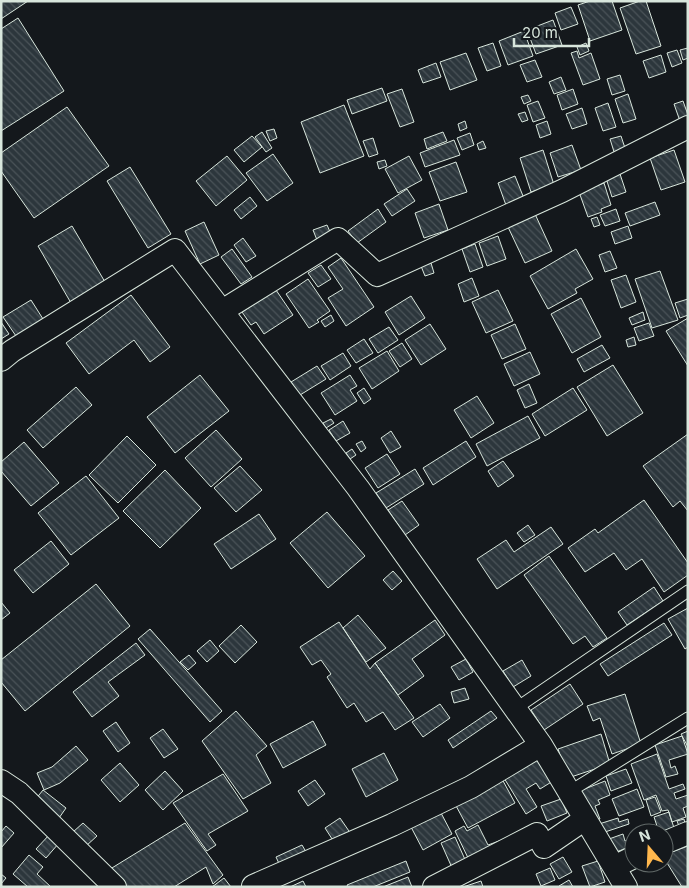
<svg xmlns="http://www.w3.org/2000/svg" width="689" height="888" font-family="Inter,sans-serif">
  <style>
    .building { fill: url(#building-back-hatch); stroke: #d8e6dc }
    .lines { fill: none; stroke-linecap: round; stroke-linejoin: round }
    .service-casing { stroke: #d8e6dc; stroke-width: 13 }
    .minor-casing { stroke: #d8e6dc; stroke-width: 24 }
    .service { stroke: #14181c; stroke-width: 11 }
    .minor { stroke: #14181c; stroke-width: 22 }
  </style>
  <defs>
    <pattern id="building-back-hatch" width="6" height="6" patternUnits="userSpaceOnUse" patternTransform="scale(1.25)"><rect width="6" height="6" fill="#2c363c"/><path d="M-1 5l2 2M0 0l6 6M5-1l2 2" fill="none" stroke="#4a5358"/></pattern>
  </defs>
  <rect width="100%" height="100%" fill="#14181c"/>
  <!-- building -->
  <path class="building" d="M1,1H28L1,19Z
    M590,1H612L622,30L590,41L578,5Z
    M640,1H646L661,46L636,54L620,8Z
    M571,7L578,24L561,30L555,13Z
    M18,18L64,91L1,131V29Z
    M553,20L562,45L536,54L527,30Z
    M524,31L533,56L508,65L499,41Z
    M493,43L501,66L487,71L478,48Z
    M586,43L589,51L580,55L577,47Z
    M688,48V58L683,60L680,50Z
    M677,50L682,63L672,67L667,53Z
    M577,51L579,58L591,53L600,79L583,85L571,53Z
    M466,53L477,80L450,90L440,62Z
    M661,55L666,72L649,78L643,61Z
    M535,60L542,77L527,82L520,65Z
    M436,63L441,77L423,83L418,70Z
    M620,75L625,91L612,95L607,79Z
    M561,77L566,90L554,94L549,82Z
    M382,88L387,101L352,114L347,100Z
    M402,89L414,122L400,127L387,94Z
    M573,89L578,104L562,110L557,95Z
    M628,94L636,119L623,123L615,99Z
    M528,95L531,101L524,104L521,97Z
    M538,101L545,118L533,122L527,105Z
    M683,101L688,115V122L681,124L674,104Z
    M608,103L616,127L603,131L595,108Z
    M344,105L364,156L320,173L301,122Z
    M67,107L109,166L34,218L1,171V153Z
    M582,108L587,124L572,129L566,114Z
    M525,112L528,120L522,122L518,114Z
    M465,121L467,128L460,131L458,124Z
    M547,121L551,134L540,138L536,125Z
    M274,129L277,138L270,141L266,131Z
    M262,132L272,148L266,152L255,137Z
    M443,132L447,141L427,149L424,139Z
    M470,133L474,145L462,150L457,138Z
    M252,136L262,147L244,162L234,150Z
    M621,136L626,151L615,155L610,139Z
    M373,138L378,154L369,157L363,141Z
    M454,140L460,155L425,167L420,153Z
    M483,141L486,148L479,150L477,144Z
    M572,145L581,170L558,177L550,153Z
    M543,150L554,185L531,192L520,158Z
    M674,150L685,182L661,190L650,158Z
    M273,154L293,183L267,201L246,173Z
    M227,156L247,180L216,206L196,181Z
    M409,156L422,180L398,193L385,169Z
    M385,160L387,166L379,169L377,162Z
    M456,162L467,192L440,201L429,172Z
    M130,167L171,234L148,248L107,181Z
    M620,174L626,192L612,197L606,178Z
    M515,176L525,201L507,208L498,183Z
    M604,183L611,205L601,209L602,212L588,217L579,192Z
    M407,189L415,201L392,216L384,204Z
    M250,197L257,206L241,219L234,210Z
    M655,202L660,215L630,226L625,213Z
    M439,204L448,230L424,238L415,213Z
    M378,209L386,222L357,243L348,231Z
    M616,209L620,221L605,226L600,215Z
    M535,214L552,251L525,263L508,227Z
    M597,217L600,225L594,227L591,219Z
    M204,222L219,255L200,264L185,231Z
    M327,225L331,234L317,240L313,230Z
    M72,226L105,282L71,303L38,246Z
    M628,226L632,238L615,244L611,232Z
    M498,236L506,259L487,266L479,243Z
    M243,238L256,256L246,262L234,245Z
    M475,244L483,267L470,272L462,249Z
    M232,249L252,277L241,284L221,257Z
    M576,249L593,279L575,289L577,293L548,309L530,276Z
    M610,251L617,268L605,272L599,255Z
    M341,258L374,307L346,326L328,298L343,289L328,267Z
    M431,263L434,273L425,276L421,266Z
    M321,265L331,279L318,287L308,273Z
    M660,271L678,320L652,328L635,279Z
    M626,275L636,302L621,308L611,280Z
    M472,278L479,296L464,302L458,284Z
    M308,279L330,311L317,320L319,322L309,328L286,294Z
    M276,290L293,315L264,334L256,322L251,325L242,312Z
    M498,290L513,321L486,333L472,302Z
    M131,295L170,347L150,362L134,340L89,374L66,343Z
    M411,296L425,318L399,335L385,312Z
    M581,298L601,337L572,353L551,314Z
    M688,299V315L680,318L675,303Z
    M31,300L43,319L16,336L3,317Z
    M643,312L645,320L632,325L629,318Z
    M331,315L334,321L325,327L321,321Z
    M688,318V366L666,331Z
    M1,322L9,334L1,339Z
    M649,323L654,336L639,341L634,328Z
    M430,324L446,349L421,365L405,340Z
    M515,324L526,349L502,359L491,335Z
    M389,327L398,340L378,353L369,339Z
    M634,337L636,345L628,347L626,340Z
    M364,339L373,353L356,363L347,350Z
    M402,343L412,359L400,367L389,351Z
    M602,345L610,358L584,372L577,359Z
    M387,351L399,371L372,389L359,368Z
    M530,352L540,374L514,386L504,364Z
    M343,353L351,366L330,380L321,366Z
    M613,365L643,413L607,436L577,387Z
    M317,366L326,379L300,395L291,382Z
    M200,375L229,411L175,453L147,417Z
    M350,375L357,386L350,390L357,401L335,415L321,393Z
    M529,384L537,403L525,408L517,390Z
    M76,387L92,405L43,448L27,430Z
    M364,388L371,399L364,404L357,393Z
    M573,388L587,410L545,436L532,414Z
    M477,396L494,423L471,438L454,410Z
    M528,416L540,438L487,466L476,444Z
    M331,419L334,423L326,428L323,423Z
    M343,421L350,433L336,441L329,430Z
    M216,430L242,459L211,487L185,458Z
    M391,431L401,447L390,453L381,438Z
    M688,434V511L680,501L673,507L643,466Z
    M127,436L156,465L118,503L89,475Z
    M362,441L366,448L361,452L356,444Z
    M466,441L476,457L433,485L423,468Z
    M24,442L59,483L31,506L1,471V462Z
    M352,449L356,455L350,459L346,453Z
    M387,454L400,474L378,488L365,468Z
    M503,461L514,476L498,487L488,471Z
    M240,466L262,490L236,512L214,488Z
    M415,469L424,484L386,508L376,493Z
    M165,470L201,508L160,548L123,511Z
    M86,476L119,518L71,555L38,513Z
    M644,500L688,563V575L664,592L642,559L626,570L614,553L585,572L568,548L595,529L598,533Z
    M402,501L419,525L405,535L388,510Z
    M327,512L365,556L328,588L290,543Z
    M259,514L276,539L231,569L214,544Z
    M528,525L535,535L524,542L517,533Z
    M551,527L563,544L497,589L477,559L506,540L514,552Z
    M51,541L69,564L33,593L14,570Z
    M549,556L607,638L593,647L585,636L573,644L524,575Z
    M393,571L402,581L392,590L383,580Z
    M96,584L130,626L25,711L1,682V660Z
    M654,587L663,601L627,625L618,612Z
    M1,602L10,613L1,620Z
    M688,608V647L685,649L668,619Z
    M358,615L386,648L366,662L343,628Z
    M435,620L445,635L412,659L424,676L398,695L375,663Z
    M339,622L370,669L375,663L414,718L395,730L383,712L366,722L354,703L347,708L327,677L331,674L321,660L312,665L300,647Z
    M664,623L672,635L608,676L600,664Z
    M241,625L257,642L235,663L219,646Z
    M150,629L222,711L210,722L138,639Z
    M210,640L219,651L207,662L197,651Z
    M136,643L145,655L108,682L119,696L92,717L73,692Z
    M189,655L196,663L188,670L180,662Z
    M466,659L473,672L459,680L451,667Z
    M522,660L531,676L513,687L503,671Z
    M570,684L583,704L544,730L531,710Z
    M465,688L469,699L454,703L451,692Z
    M625,694L641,744L612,754L600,718L593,721L587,706Z
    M440,704L450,718L423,737L412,722Z
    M236,711L267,746L256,755L271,783L243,799L202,741Z
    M491,711L497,718L453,748L448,740Z
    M313,721L326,745L283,768L270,744Z
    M116,722L130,743L118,752L103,731Z
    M163,729L178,749L164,758L150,738Z
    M688,731V747L681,734Z
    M601,734L610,764L568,778L558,749Z
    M682,736L688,754L669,760L671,768L675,766L678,774L666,777L655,745Z
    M76,746L88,760L60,783L44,790L37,773L52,767Z
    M384,753L398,780L366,797L352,769Z
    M657,754L669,789L683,784L685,789L674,793L676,799L688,795V806L683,808L686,817L672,822L668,810L662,811L656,795L644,800L631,764Z
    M539,757L553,781L540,789L536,783L526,789L537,807L526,814L504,778Z
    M120,763L139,785L120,802L101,780Z
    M626,769L632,783L611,791L606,776Z
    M165,771L183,791L163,810L145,790Z
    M223,774L248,811L208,834L216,845L207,851L173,803Z
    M502,779L515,803L468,828L455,804Z
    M315,780L325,794L308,806L298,791Z
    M605,781L610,795L598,800L600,804L595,806L600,819L595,820L577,792Z
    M637,789L644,807L619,816L612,799Z
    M43,790L66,808L59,818L35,800Z
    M655,797L661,812L651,816L646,800Z
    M561,799L567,813L547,821L541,806Z
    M440,811L452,834L423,850L411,827Z
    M669,812L674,828L659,832L654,817Z
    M340,818L351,834L336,845L325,828Z
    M618,818L619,822L628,819L629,824L602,833L599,824Z
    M684,819L685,824L679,826L677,821Z
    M83,823L97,836L86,846L73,832Z
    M185,823L223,875L213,884L206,867L174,887H127L107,871Z
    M478,825L488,845L499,841L504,847L471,864L455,831L464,826L467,831Z
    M6,826L14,833L1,848V832Z
    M50,834L59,843L46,858L36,849Z
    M623,834L625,841L633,838L634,845L614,853L609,839Z
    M455,837L467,864L453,870L441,843Z
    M302,845L309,857L282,870L276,857Z
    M688,846V887H682L664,858V855Z
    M29,855L43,867L37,874L51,887H28L13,874Z
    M563,857L572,872L559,879L550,864Z
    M406,861L410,872L373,887H348L347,885Z
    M598,861L605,882L590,887L582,866Z
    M550,868L555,880L541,886L536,874Z
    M1,874L6,878L1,884Z
    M408,877L412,887H383Z
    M224,878L231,887H212Z
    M569,880L573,887H560L559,886Z
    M303,881L306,887H290Z
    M481,881L483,887H463Z"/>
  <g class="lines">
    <!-- service casing -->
    <g class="service-casing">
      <path id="service" d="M515,709L688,591
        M569,792L688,718"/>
    </g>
    <!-- minor casing -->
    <g class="minor-casing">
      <path id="minor" d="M222,311L338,239L377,275L562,191L688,127
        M1,360L12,351L175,250L358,488L541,745L626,887
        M1,781L19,793L115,887
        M664,843L688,833
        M614,867L634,857
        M253,886L392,825L471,787L541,745
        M434,887L537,834L544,847L585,819"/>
    </g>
    <!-- service -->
    <use href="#service" class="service"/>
    <!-- minor -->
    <use href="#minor" class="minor"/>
  </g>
  <!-- border -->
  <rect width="689" height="888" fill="none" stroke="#d8e6dc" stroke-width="5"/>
  <!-- north arrow -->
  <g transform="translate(649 848) rotate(341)"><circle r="24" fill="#14181c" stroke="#626a69"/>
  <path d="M0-4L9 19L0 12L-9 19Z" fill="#ffb74d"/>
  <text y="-8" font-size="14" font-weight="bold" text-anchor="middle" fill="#d8e6dc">N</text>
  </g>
  <!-- scale -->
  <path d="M514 38v8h75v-8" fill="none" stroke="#d8e6dc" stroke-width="2.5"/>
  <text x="522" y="38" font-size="15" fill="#d8e6dc" stroke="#14181c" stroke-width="4" paint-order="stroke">20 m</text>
</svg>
